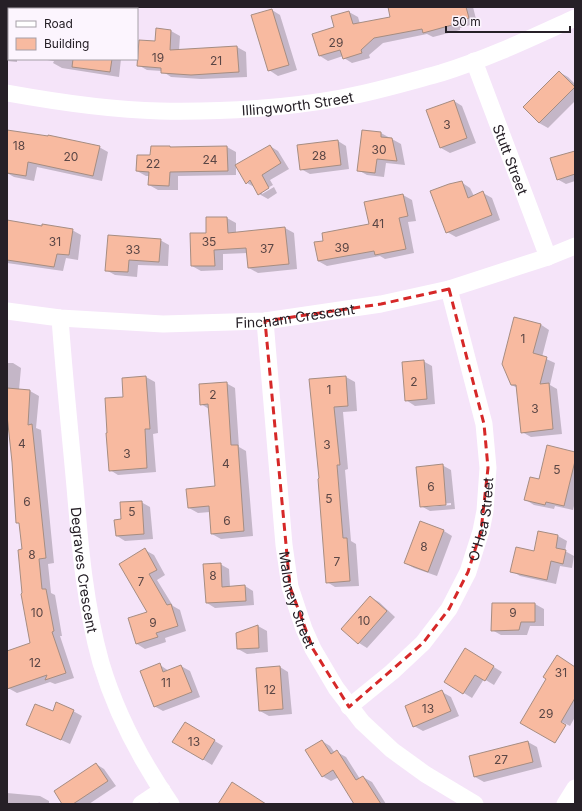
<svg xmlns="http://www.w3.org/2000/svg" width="582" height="811" font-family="Inter,sans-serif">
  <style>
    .shadow { fill: #0003; fill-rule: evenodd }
    .building { fill: #f8baa0; stroke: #a68d82 }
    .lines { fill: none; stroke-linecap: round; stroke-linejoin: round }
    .minor { stroke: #fff; stroke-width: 17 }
    .marked { fill: none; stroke: #d62828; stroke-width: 3; stroke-dasharray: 8 5; stroke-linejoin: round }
    .labels { text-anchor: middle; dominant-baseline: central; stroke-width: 3; stroke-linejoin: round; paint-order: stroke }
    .number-label { font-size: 12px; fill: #5a4645 }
    .street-label { font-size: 14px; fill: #262027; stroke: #fcf5fe }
  </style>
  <rect width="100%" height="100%" fill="#f5e4f9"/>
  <!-- shadow -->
  <path class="shadow" d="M389,7H473L477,23L460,28V30L433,37L427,34L383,43L369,55L370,58L352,63L344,58L343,56L328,61L320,56L335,27L349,12L358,17L360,24L392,18Z
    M272,10L280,15L297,70L278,76L269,70Z
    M7,28H9V59H17V62L7,61Z
    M157,30L171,31L180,36L179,50L237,47L246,52L247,77L201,79L171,77L162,71L147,70L138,65L156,42Z
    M40,59H121L119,77L62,68L53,63L54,61Z
    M559,72L568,77L575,84V101L548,128L539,123Z
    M454,101L462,106L476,143L450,153L441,148Z
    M7,131L99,147L108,152L102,181L37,167L34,181L14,177L7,173Z
    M381,133L401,144L405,165L386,163L384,177L367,175L358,170Z
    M338,141L346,146L349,169L310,174L301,169Z
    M270,146L278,151L289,169L270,180L273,185L262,191V194L274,187L277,193L268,199L259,194L256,188L247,183L237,165Z
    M152,147H170L172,148L227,147L236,152V175L178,176V190H158L149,185L150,176H146L137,171L151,156Z
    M575,152V181L566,184L557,179Z
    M461,182L470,188L474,196L483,193L492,198L500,220L456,237L447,232Z
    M403,195L412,200L416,221L408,222L414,253L385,259L380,256L327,266L318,261L324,242L370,225L366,202Z
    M227,218L236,223V233L285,228L294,233L297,269L258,273L249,268L248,253L223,254V270L201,271L192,266L207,234Z
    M7,221L42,227L72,230L81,235L78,260L66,258L63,271L7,263Z
    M160,240L169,245L168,266L138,265L137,277L115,275L106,270Z
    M540,324L549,330L542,357L555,363L550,385L557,389L562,434L531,437L522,432L518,388L511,385Z
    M423,361L432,366L435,404L415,406L406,400Z
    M7,363H13L21,368L19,390L30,391L39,396L36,428L41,430L54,563L48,564L51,593L55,595L62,636H60L74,678L55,684L50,682L17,693L8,688L7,684V652L31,644L24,594L23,550L20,524L17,522L13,462L7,414Z
    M146,377L155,382L158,433L153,434L156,472L118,475L110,470L124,397Z
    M346,377L355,382L357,411L343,412L348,469L345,470L351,541L356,544L359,586L335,587L327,582L320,479L310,379Z
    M226,383L235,388L239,447L246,451L253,536L221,539L212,534L210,512L198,513L189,508L216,487L209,409L201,404Z
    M575,453V502L573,510L555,506L554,509L534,505L526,500L540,481Z
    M442,465L451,470L455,509L430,511L421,506ZM451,503V505L428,507V505Z
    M141,502L150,507L153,539L125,541L117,536L122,520Z
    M444,531L452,536L437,576L414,568L405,563Z
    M539,532L558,536L567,541L565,551L574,556L572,568L560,566L556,584L520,576L512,571L535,552Z
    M145,550L154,555L165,575L157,580L173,606L180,610L186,631L165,638L166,642L145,649L137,644L148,612Z
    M220,564L229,569L230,587L245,586L253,591L254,605L215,608L207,603Z
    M370,597L379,602L395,617L367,648L359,643Z
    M493,604H535L544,609V626H530L527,635H501L492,630Z
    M258,626L267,631L268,652L247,654L238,649Z
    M474,655L502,672L494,685L484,679L472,698L446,682Z
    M160,665L169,671L181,666L190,671L200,697L163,711L154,706Z
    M280,667L288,672L292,714L269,716L260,711Z
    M575,668V717L570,726L560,721Z
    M442,692L451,697L459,716L423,731L414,726Z
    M73,711L82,716L70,744L27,724L53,713Z
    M185,723L223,746L212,765L174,741Z
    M322,741L330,746L335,753L337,752L346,757L360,779L363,777L372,782L386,804H355L339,777L331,781L322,776Z
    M528,742L537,747L542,767L484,782L475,777Z
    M96,764L104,769L116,786L89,804H64Z
    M7,793L40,796L49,801V804H7Z"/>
  <!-- building -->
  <path class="building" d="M388,7H466L469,18L451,23L452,25L423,33L422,29L374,38L361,50L362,53L343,59L340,50L319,56L312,34L334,27L331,16L349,11L353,24L390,17Z
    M272,9L289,65L268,71L251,15Z
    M156,28L171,30L170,50L237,46L239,72L191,75L161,73V68L137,66L139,40L155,41Z
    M73,59H112L110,72L72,67Z
    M559,71L575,87L539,123L523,107Z
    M454,100L467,138L440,148L426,110Z
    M7,130L48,136V135L100,146L93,176L28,162L26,176L7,173Z
    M362,130L381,132V137L392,138L397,161L377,159L375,173L357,171Z
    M338,140L341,165L300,170L297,145Z
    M270,145L281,163L262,175L269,188L258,195L250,180L246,184L235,165Z
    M151,146H170V147L227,146L228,171L170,172L169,186L148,185L149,172L136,171L137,155H150Z
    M575,151V174L557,180L550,158Z
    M462,181L468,198L483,191L492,215L446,233L430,191L449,184Z
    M403,194L408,216L399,218L406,249L375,255L374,251L318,261L314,242L323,241L322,233L369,224L364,202Z
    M206,217H227L228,233L285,227L289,264L248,268L246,248L214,250L215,266H191L190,233H206Z
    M7,220L42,226V224L73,229L69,255L57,254L54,267L7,260Z
    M108,235L161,239L159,262L129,260L128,272L105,271Z
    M514,317L541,324L533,353L547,357L540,384L549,383L553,429L521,433L516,385H511L502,364Z
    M424,360L427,399L405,401L402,362Z
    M146,376L150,429H145L147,468L109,471L106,433H107L105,398L123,397L122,378Z
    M346,376L348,406L334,407L340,465H337L343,538H347L350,581L326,583L318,479L319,478L309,379Z
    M227,382L231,445H238L244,531L211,534L209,506L188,508L186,489L215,486L208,404L200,405L199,384Z
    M7,388L30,390L28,425L32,424L46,558L39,559L42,589H46L54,631L52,632L66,673L45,680L47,675L7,689V651L30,643L21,594L22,593L18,550L22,549L19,523H16L12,462L7,415Z
    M547,445L575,452V461L564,506L546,502L545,505L524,500L530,477L539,479Z
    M443,464L446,505L420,507L416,467Z
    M142,501L144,534L116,536L114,520L121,519L120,502Z
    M420,521L444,530L428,572L404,563Z
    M538,531L558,535L556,548L566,550L563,564L551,561L547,580L510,572L516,547L534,551Z
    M145,548L157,570L149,574L167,605L171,604L178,626L156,633L158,637L136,644L128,618L147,612L119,564Z
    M221,563L222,587L245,585L246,601L206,603L203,564Z
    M370,596L387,611L358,644L341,629Z
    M492,603H535V622H521L519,630L491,631Z
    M258,625L259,648L237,649L236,633Z
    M465,648L494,666L485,681L475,675L463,694L444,682Z
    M557,655L575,667V698L561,722L566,725L555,743L520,723L546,679L543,677Z
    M160,663L163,672L181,665L192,692L154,707L140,671Z
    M280,666L283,709L259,711L256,668Z
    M442,690L451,711L413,727L405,706Z
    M56,702L74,710L61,740L26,725L35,704L53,711Z
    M185,722L215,740L203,760L172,742Z
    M322,740L331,754L337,750L356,780L363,776L381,804H354L333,770L322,777L305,750Z
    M528,741L533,762L474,777L469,756Z
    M96,763L108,781L73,804H62L54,791Z
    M232,782L266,804H218Z"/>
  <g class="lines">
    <!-- minor -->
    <g class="minor">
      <path id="s1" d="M474,61L548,257"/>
      <path id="s2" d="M7,93C57,102 109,110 160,111C221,112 281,109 341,98C375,92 408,82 441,73C487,59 531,38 575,18"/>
      <path id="s3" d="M7,311L60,318L163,324L265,321L381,304L449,289L548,257L575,246"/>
      <path id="s4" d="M60,318C64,375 70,431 75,487C80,547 85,606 101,663C116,713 142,762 171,804"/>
      <path id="s5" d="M265,321L284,545L290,587L304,629L313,649L336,688L362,722L392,750L425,774L475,804"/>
      <path id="s6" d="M349,707L392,672L423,643L449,609L468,572L481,531L485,511L488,468L484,424L449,289"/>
      <path d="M141,804L162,790"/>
      <path d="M565,804L575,788"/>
    </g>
  </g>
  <!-- marked area -->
  <path class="marked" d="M449,289L484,424L488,468L481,531L468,572L449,609L423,643L349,707L313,649L290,587L265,321L381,304Z"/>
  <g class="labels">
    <!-- number labels -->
    <g class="number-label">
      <text x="336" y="42">29</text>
      <text x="158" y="57">19</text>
      <text x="216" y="60">21</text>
      <text x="447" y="124">3</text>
      <text x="19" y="145">18</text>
      <text x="379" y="149">30</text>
      <text x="319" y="155">28</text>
      <text x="71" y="156">20</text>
      <text x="210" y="159">24</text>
      <text x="153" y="163">22</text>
      <text x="378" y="223">41</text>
      <text x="55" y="241">31</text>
      <text x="209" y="241">35</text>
      <text x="342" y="247">39</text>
      <text x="267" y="248">37</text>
      <text x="133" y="249">33</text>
      <text x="523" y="338">1</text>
      <text x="414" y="381">2</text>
      <text x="329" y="389">1</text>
      <text x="213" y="394">2</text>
      <text x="535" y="408">3</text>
      <text x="22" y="443">4</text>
      <text x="327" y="444">3</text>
      <text x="127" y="453">3</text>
      <text x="226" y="463">4</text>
      <text x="557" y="469">5</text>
      <text x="431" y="486">6</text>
      <text x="329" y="498">5</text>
      <text x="27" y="501">6</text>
      <text x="132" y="511">5</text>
      <text x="227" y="520">6</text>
      <text x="424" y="546">8</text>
      <text x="32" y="554">8</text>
      <text x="337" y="561">7</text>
      <text x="213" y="575">8</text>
      <text x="141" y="581">7</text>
      <text x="37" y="612">10</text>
      <text x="513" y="612">9</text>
      <text x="364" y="620">10</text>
      <text x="153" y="622">9</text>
      <text x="35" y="662">12</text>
      <text x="561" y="672">31</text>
      <text x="166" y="682">11</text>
      <text x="270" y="689">12</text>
      <text x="428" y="708">13</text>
      <text x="546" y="713">29</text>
      <text x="194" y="741">13</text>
      <text x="501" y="759">27</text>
    </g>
    <!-- street labels -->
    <g class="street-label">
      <text stroke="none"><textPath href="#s2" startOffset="292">Illingworth Street</textPath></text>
      <text stroke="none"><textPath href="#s1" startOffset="105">Stutt Street</textPath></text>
      <text stroke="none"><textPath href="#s3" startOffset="289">Fincham Crescent</textPath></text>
      <text stroke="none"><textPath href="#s6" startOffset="237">O'Hea Street</textPath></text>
      <text stroke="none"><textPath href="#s4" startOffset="253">Degraves Crescent</textPath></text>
      <text stroke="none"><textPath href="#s5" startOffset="281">Maloney Street</textPath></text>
    </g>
  </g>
  <!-- border -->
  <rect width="582" height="811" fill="none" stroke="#262027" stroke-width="16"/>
  <!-- legend -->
  <rect x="8" y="8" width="130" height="52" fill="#fcf5fe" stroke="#a6a0a8"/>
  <rect x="16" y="21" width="20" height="6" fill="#ffffff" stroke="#a6a0a8"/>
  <text x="44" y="28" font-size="12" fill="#262027">Road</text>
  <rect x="16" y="38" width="20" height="12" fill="#f8baa0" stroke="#a6a0a8"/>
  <text x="44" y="48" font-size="12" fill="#262027">Building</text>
  <!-- scale -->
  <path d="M446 26v6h124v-6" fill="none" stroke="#262027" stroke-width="2"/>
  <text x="452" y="26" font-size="12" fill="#262027" stroke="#fcf5fe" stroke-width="3" paint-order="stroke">50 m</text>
</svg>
